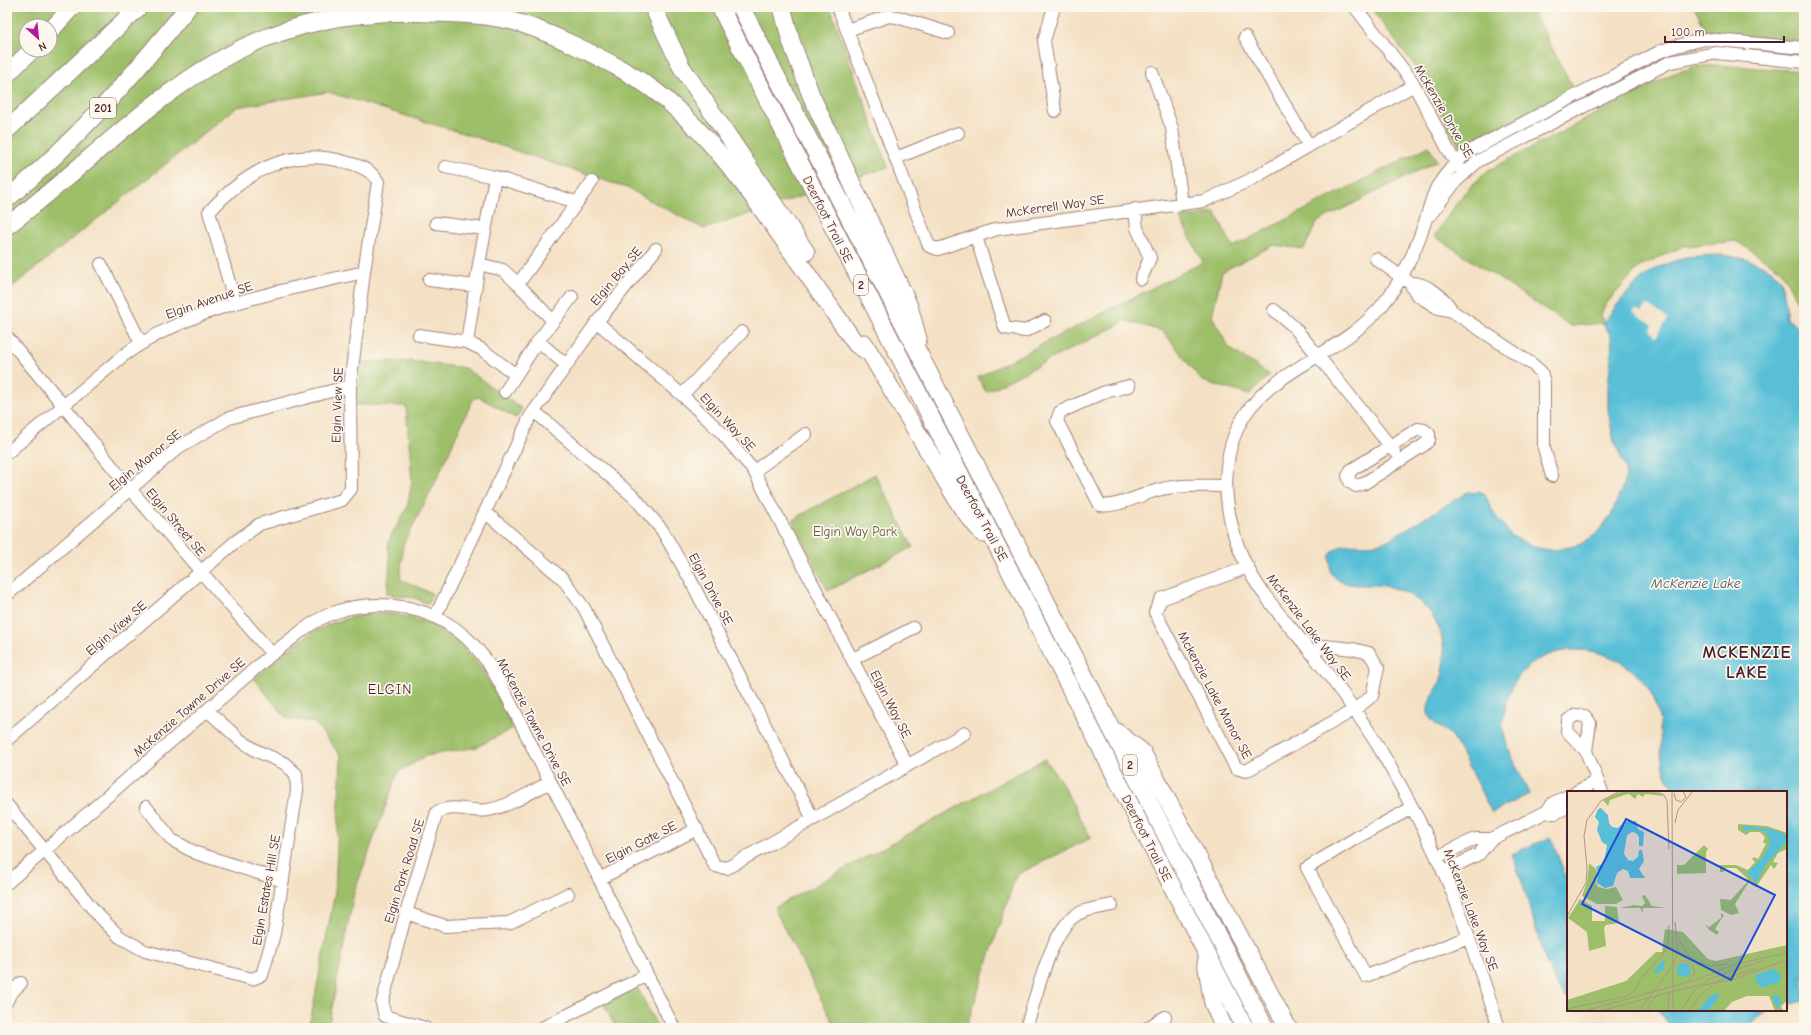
<svg xmlns="http://www.w3.org/2000/svg" width="1811" height="1035" font-family="'Comic Neue',sans-serif">
  <style>
    .green { fill: #9dbf69; stroke: #746f4a; fill-rule: evenodd }
    .water { fill: #59bfd7; stroke: #526f81 }
    .pier { fill: #f4e1c5 }
    .lines { fill: none; stroke-linecap: round; stroke-linejoin: round }
    .minor-casing { stroke: #9f8078; stroke-width: 14 }
    .highway-casing { stroke: #9f8078; stroke-width: 19 }
    .minor { stroke: #fff; stroke-width: 12 }
    .highway { stroke: #fff; stroke-width: 17 }
    .labels { text-anchor: middle; dominant-baseline: central; stroke-width: 3.5; stroke-linejoin: round; paint-order: stroke }
    .shield { fill: #fbf7ec; stroke: #7f6065; stroke-width: 1 }
    .shield-label { font-size: 12px; font-weight: bold; fill: #4a1f2b }
    .street-label { font-size: 13px; fill: #4a1f2b; stroke: #fbf7ec }
    .park-label { font-size: 13px; fill: #675741; stroke: #fbf7ec }
    .water-label { font-size: 14px; font-style: italic; fill: #4f5767; stroke: #fbf7ec }
    .neighbourhood-label { font-size: 14px; letter-spacing: 1px; fill: #4a1f2b; stroke: #fbf7ec }
    .district-label { font-size: 17px; font-weight: bold; letter-spacing: 1px; fill: #4a1f2b; stroke: #fbf7ec }
    .inset-road { fill: none; stroke: #b09387; stroke-width: 1 }
    .view { fill: #1d4ed8; fill-opacity: 0.15; stroke: #1d4ed8; stroke-width: 2 }
    .inset-edge { fill: none; stroke: #4a1f2b; stroke-width: 2 }
  </style>
  <rect width="100%" height="100%" fill="#fbf7ec"/>
  <filter id="ink" filterUnits="userSpaceOnUse"><feTurbulence type="fractalNoise" baseFrequency=".025" numOctaves="2"/><feDisplacementMap in="SourceGraphic" scale="8" xChannelSelector="R" yChannelSelector="G"/><feConvolveMatrix kernelMatrix="1 2 1 2 8 2 1 2 1" color-interpolation-filters="sRGB"/></filter>
  <filter id="wash" filterUnits="userSpaceOnUse"><feTurbulence type="fractalNoise" baseFrequency=".012" numOctaves="4" result="noise"/><feDisplacementMap in="SourceGraphic" scale="16" xChannelSelector="R" yChannelSelector="G"/><feGaussianBlur stdDeviation="0.9" result="paint"/><feColorMatrix in="noise" values="0 0 0 0 0 0 0 0 0 0 0 0 0 0 0 0 0 1.4 0 .05"/><feComposite in="paint" operator="in"/></filter>
  <g filter="url(#wash)">
    <rect width="100%" height="100%" fill="#f4e1c5"/>
    <!-- green -->
    <path class="green" d="M7,7H830L888,167L704,229L627,188L472,136L328,92L237,107L7,291ZM26,26H50V50H26Z
      M1370,7H1531L1574,91L1459,145L1414,65Z
      M1694,7H1804V41L1708,34Z
      M1715,65L1804,71V316L1781,270L1736,241L1684,246L1640,266L1605,305L1601,315L1603,323L1571,326L1434,236L1464,193L1487,171L1672,74L1694,67Z
      M1429,146L1437,161L1317,222L1304,249L1273,245L1222,272L1212,316L1229,348L1270,375L1249,395L1202,381L1163,331L1126,321L986,392L978,377L1203,262L1180,218L1215,212L1233,247Z
      M410,361L465,368L522,409L516,418L479,397L473,399L433,487L403,545L400,579L433,594L428,604L415,598L387,594L390,561L388,547L390,538L407,508L412,481L406,406L357,405L361,362Z
      M875,474L913,547L828,591L792,520Z
      M382,613C463,620 480,663 513,728L477,747L426,756L398,772L354,893L328,1028H309L335,892L341,756L315,723L286,718L254,679C297,641 322,617 382,613Z
      M1044,759L1060,780L1091,838L1016,875L966,1028H836L774,908Z
      M637,987L658,1028H616L604,1004Z"/>
    <!-- water -->
    <path class="water" d="M1722,255C1738,257 1772,263 1780,280C1782,285 1783,291 1784,295C1786,302 1788,311 1785,317L1804,332V357L1802,365L1804,369V475L1801,490L1804,530V1001L1786,1005V792H1676C1644,749 1680,713 1633,671C1589,633 1515,647 1505,709C1504,715 1502,724 1503,730C1508,752 1520,773 1529,794L1492,813L1453,737C1446,729 1430,725 1428,712C1426,702 1437,691 1440,682C1448,661 1444,633 1432,615C1421,599 1402,589 1384,586C1367,583 1343,590 1332,574C1329,569 1331,562 1329,557C1340,538 1358,547 1376,544C1380,543 1384,542 1388,540L1468,492L1476,493L1478,491L1484,493L1494,514L1512,536L1531,546L1542,549L1556,550L1579,545L1595,535L1611,516L1626,477V469L1614,441L1608,411V386L1612,347L1611,336L1603,323C1641,274 1657,256 1722,255Z
      M1551,837L1568,883V999C1546,980 1536,925 1527,898C1523,883 1517,869 1512,854Z
      M1658,1010H1770L1755,1020L1748,1028H1672Z"/>
    <!-- pier -->
    <path class="pier" d="M1647,304L1668,319L1656,337L1650,330L1652,324L1633,312L1636,309L1641,312Z"/>
  </g>
  <g filter="url(#ink)">
    <g class="lines">
      <!-- minor casing -->
      <g class="minor-casing">
        <path id="minor" d="M838,7L929,246L938,249L997,229L1204,201L1250,180L1414,85
          M1054,7L1044,41L1055,111
          M1355,7L1412,81L1452,157L1460,168
          M847,30L889,16L897,17L948,33
          M1245,37L1309,146
          M1152,72L1172,128L1182,204
          M896,158L958,133
          M445,167L495,177L576,202
          M1135,209L1137,228L1150,258L1141,279
          M1430,215L1456,181L1478,161L1670,62L1717,53L1804,62
          M436,223L485,229
          M976,237L1005,328L1025,331L1045,321
          M1376,259L1410,283L1417,295L1438,308L1452,311
          M101,264L141,343
          M479,264L495,177
          M429,280L475,286
          M1410,283C1425,282 1445,297 1452,311L1532,364L1541,372L1544,382V448L1552,476
          M1274,310L1293,326L1319,357L1394,451
          M553,321L518,284L592,182
          M597,322L656,249
          M419,335L467,342
          M7,337L63,405L130,489L272,654
          M538,341L572,297
          M516,375L481,349L467,342L479,264L503,270L518,284
          M1129,386L1105,392L1060,412L1057,421L1100,505C1118,508 1143,493 1162,489C1183,484 1205,486 1226,486
          M505,392L538,341L565,364
          M682,395L742,332
          M534,411L635,498L662,530L690,579L813,819
          M1418,429L1424,430L1429,434V440L1424,445L1363,484L1356,486L1350,482L1348,476L1351,470Z
          M7,453L124,355C194,305 282,291 364,272
          M754,471L806,434
          M485,512L563,579L584,608L715,866L727,868L965,733
          M1248,567L1161,599L1155,612L1236,768L1246,771L1354,710L1372,696L1378,667L1369,653L1353,649L1325,646L1312,653
          M7,595L179,447L229,418L350,386
          M435,617L530,417L597,322L682,395L722,433L754,471L907,765
          M853,659L913,628
          M7,740L235,542L260,524L342,500L351,489L350,386L364,272L378,182C372,170 359,165 345,162C290,146 246,171 209,212L235,303
          M1586,751L1590,723L1585,716L1576,715L1568,720L1567,731L1586,751L1602,792
          M1576,792L1597,781
          M7,805L98,915L120,937L145,951L252,979L262,975L274,934L297,791L296,774L284,763L257,751L240,740L208,711
          M146,807L172,840L196,853L283,881
          M1412,808L1356,838L1307,868L1366,976L1469,937
          M1546,812L1555,813L1568,807
          M1437,857L1475,839H1491
          M1443,872L1479,854L1491,839L1546,812L1553,803L1568,796
          M599,879L697,829
          M7,883L272,654C291,640 311,621 333,613C368,600 412,603 445,622C461,631 475,645 486,660C508,693 524,732 543,768C588,854 630,942 674,1028
          M406,913L445,926L509,923L568,894
          M7,1001L10,994L21,983
          M425,1028L385,1016L382,1004L406,913L437,812C456,803 468,813 488,810C510,806 531,792 550,782
          M542,1028L647,975
          M1026,1028C1036,998 1049,938 1072,918C1082,909 1099,908 1112,905
          M1147,1028L1165,1017
          M1499,1028C1484,982 1469,935 1451,889C1433,846 1411,804 1388,763C1367,725 1340,689 1313,655C1299,636 1281,618 1267,598C1231,552 1212,480 1239,425C1266,371 1338,356 1379,309C1400,285 1415,252 1425,222C1429,210 1431,198 1437,187C1445,174 1456,162 1468,152L1659,52L1676,46L1706,39L1804,48"/>
      </g>
      <!-- highway casing -->
      <g class="highway-casing">
        <path id="highway" d="M653,7L681,66L806,252
          M720,7C894,348 1070,688 1245,1028
          M741,7L1265,1028
          M782,7L791,41L811,95L909,306L918,339
          M50,31L72,7
          M7,74L32,50
          M7,130L139,7
          M7,199C75,142 133,76 188,7
          M7,226C79,172 141,105 220,60C283,23 357,9 429,13C456,14 482,14 508,20C533,26 555,36 578,47C607,61 639,77 664,98C711,137 746,186 780,235C806,272 831,308 856,344L870,353
          M864,343L962,508L983,534
          M1115,731L1142,752L1288,1028
          M1206,962L1213,1003L1224,1028"/>
      </g>
      <!-- minor -->
      <use href="#minor" class="minor"/>
      <!-- highway -->
      <use href="#highway" class="highway"/>
    </g>
  </g>
  <g class="labels">
    <!-- shield labels -->
    <g class="shield">
      <rect x="90" y="98" width="26" height="20" rx="3"/>
      <rect x="854" y="275" width="14" height="20" rx="3"/>
      <rect x="1123" y="755" width="14" height="20" rx="3"/>
    </g>
    <g class="shield-label">
      <text x="103" y="108">201</text>
      <text x="861" y="285">2</text>
      <text x="1130" y="765">2</text>
    </g>
    <!-- street labels -->
    <g class="street-label">
      <text transform="translate(1444 111) rotate(60)">McKenzie Drive SE</text>
      <text transform="translate(1055 206) rotate(-8)">McKerrell Way SE</text>
      <text transform="translate(828 219) rotate(63)">Deerfoot Trail SE</text>
      <text transform="translate(616 276) rotate(-50)">Elgin Bay SE</text>
      <text transform="translate(209 300) rotate(-19)">Elgin Avenue SE</text>
      <text transform="translate(337 405) rotate(-88)">Elgin View SE</text>
      <text transform="translate(728 422) rotate(47)">Elgin Way SE</text>
      <text transform="translate(145 460) rotate(-39)">Elgin Manor SE</text>
      <text transform="translate(982 518) rotate(62)">Deerfoot Trail SE</text>
      <text transform="translate(176 522) rotate(50)">Elgin Street SE</text>
      <text transform="translate(711 589) rotate(62)">Elgin Drive SE</text>
      <text transform="translate(1309 627) rotate(53)">McKenzie Lake Way SE</text>
      <text transform="translate(116 628) rotate(-41)">Elgin View SE</text>
      <text transform="translate(1215 695) rotate(62)">Mckenzie Lake Manor SE</text>
      <text transform="translate(891 704) rotate(63)">Elgin Way SE</text>
      <text transform="translate(189 707) rotate(-41)">McKenzie Towne Drive SE</text>
      <text transform="translate(534 722) rotate(62)">McKenzie Towne Drive SE</text>
      <text transform="translate(1147 838) rotate(63)">Deerfoot Trail SE</text>
      <text transform="translate(641 842) rotate(-27)">Elgin Gate SE</text>
      <text transform="translate(404 871) rotate(-73)">Elgin Park Road SE</text>
      <text transform="translate(266 890) rotate(-80)">Elgin Estates Hill SE</text>
      <text transform="translate(1471 910) rotate(69)">McKenzie Lake Way SE</text>
    </g>
    <!-- park labels -->
    <g class="park-label">
      <text x="855" y="531">Elgin Way Park</text>
    </g>
    <!-- water labels -->
    <g class="water-label">
      <text x="1696" y="583">McKenzie Lake</text>
    </g>
    <!-- neighbourhood labels -->
    <g class="neighbourhood-label">
      <text x="390" y="689">ELGIN</text>
    </g>
    <!-- district labels -->
    <g class="district-label">
      <text x="1747" y="652">MCKENZIE<tspan x="1747" dy="20">LAKE</tspan></text>
    </g>
  </g>
  <!-- overview -->
  <g transform="translate(1567 791)">
    <rect width="220" height="220" fill="#f4e1c5"/>
    <path d="M56,0H86L97,5L78,3L76,6L71,3L68,8L62,3L57,4L43,9L41,15L36,9ZM171,33L200,35L220,42V58L211,62L206,71L211,72L207,78L204,74L189,96L182,91L168,113L172,122L164,124L154,119L153,108L164,109L181,90L180,87L169,77H157V81H153V74H169L181,79L188,71L185,68L187,66L191,68L199,53L196,51L198,46L193,41H183L179,44L171,39ZM137,54L141,58L139,61V82L110,83V74H117ZM22,72L30,79L29,92L31,96L40,98L49,96L56,109L49,113H30L15,105L20,91ZM78,104L85,115L100,117H76V122L73,117H53L67,114L75,115L78,112L75,105ZM13,108L25,115V130H38V115L50,116L52,132L39,134L37,137L39,155L22,160L20,141L1,127ZM154,122L157,124L148,138L152,141L150,144L142,139L138,133L142,136L154,127ZM98,138L116,141L141,168L149,170L220,154V210L214,215L216,220H208L202,205H180L165,211L157,220H0V209L59,190L89,161H95Z" fill="#9dbf69"/>
    <path d="M34,17L41,24L42,32L45,36L51,37L57,31L69,30L71,38L77,41L76,55H72V46L69,42L65,41L60,44L57,63L61,69L66,70L71,66L72,59H75L77,70L72,78L78,87H63L61,80L56,78L50,82L46,95L38,97L30,92L31,81L29,76L37,72L40,54L35,51L30,39L32,31L28,26L31,18ZM179,35L204,38L220,44V50L200,72L189,92L180,82L196,66L203,52L199,40L182,38L179,41L175,36ZM98,167L97,178L92,182L86,181ZM110 179a7 7 0 1 1 14 0a7 7 0 1 1-14 0ZM206,178L213,183V191L194,197L188,188L189,184ZM149,203H153L152,206L141,220H131L143,205ZM209,203L215,210L210,218L205,206Z" fill="#59bfd7"/>
    <path class="inset-road" d="M88,0L97,4L100,10L102,58M105,0L106,220M107,2L109,9L114,11L119,6L116,0M108,32L111,19L126,0M0,125L19,92L20,77L17,45L20,29L34,10L53,0M112,149L121,164L131,171L145,175L161,173M108,176L116,169L125,173L128,182L121,190M57,207L67,200L76,185L96,164L101,153L102,134M0,218L55,206M17,220L128,189L169,173L220,162M33,220L119,197L164,189L220,169M72,220L107,173L111,160L108,131M82,220V212L89,206M101,220L102,202M114,220L126,201L142,188L198,169M123,220L132,206L150,190L190,177"/>
    <path class="view" d="M59,28L208,104L164,189L15,113Z"/>
    <rect width="220" height="220" class="inset-edge"/>
  </g>
  <!-- margin -->
  <rect width="1811" height="1035" fill="none" stroke="#fbf7ec" stroke-width="24"/>
  <!-- north arrow -->
  <g transform="translate(38 38) rotate(153)"><circle r="19" fill="#fbf7ec" stroke="#b4a19f"/>
  <path d="M0-3L7 15L0 10L-7 15Z" fill="#b5179e"/>
  <text y="-6" font-size="11" font-weight="bold" text-anchor="middle" fill="#4a1f2b">N</text>
  </g>
  <!-- scale -->
  <path d="M1665 36v6h119v-6" fill="none" stroke="#4a1f2b" stroke-width="2"/>
  <text x="1671" y="36" font-size="12" fill="#4a1f2b" stroke="#fbf7ec" stroke-width="3" paint-order="stroke">100 m</text>
</svg>
